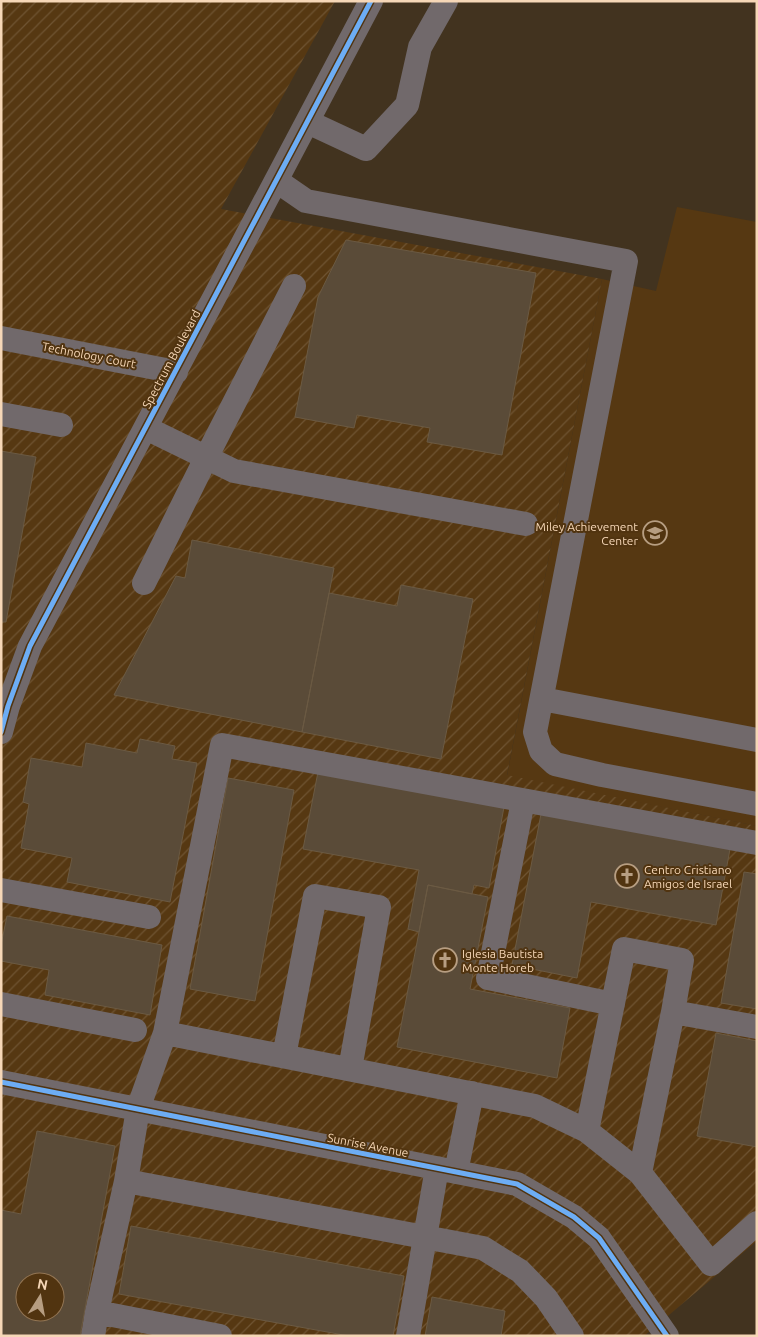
<svg xmlns="http://www.w3.org/2000/svg" width="758" height="1337" font-family="Ubuntu,sans-serif">
  <style>
    .built { fill: #563812 }
    .industrial { fill: url(#industrial-furrows); fill-rule: evenodd }
    .building { fill: #5a4b38; stroke: #6b5a43; fill-rule: evenodd }
    .lines { fill: none; stroke-linecap: round; stroke-linejoin: round }
    .minor { stroke: #71696b; stroke-width: 24 }
    .cycleway-casing { stroke: #513410; stroke-width: 8 }
    .cycleway { stroke: #6dadf4; stroke-width: 5 }
    .labels { text-anchor: middle; dominant-baseline: central; stroke-width: 4; stroke-linejoin: round; paint-order: stroke }
    .street-label { font-size: 12px; fill: #f6d7b7; stroke: #513410 }
    .poi-label { font-size: 12px; fill: #f6d7b7; stroke: #513410; text-anchor: start }
  </style>
  <defs>
    <pattern id="industrial-furrows" width="10" height="10" patternUnits="userSpaceOnUse" patternTransform="scale(1.25)"><rect width="10" height="10" fill="#563812"/><path d="M-1 1l2-2M0 10L10 0M9 11l2-2" fill="none" stroke="#6f5432"/></pattern>
  </defs>
  <rect width="100%" height="100%" fill="#42331f"/>
  <!-- built -->
  <path class="built" d="M677,207L757,222V826L507,776L602,279L656,291Z"/>
  <!-- industrial -->
  <path class="industrial" d="M1,1H335L221,209L602,279L507,775L757,826V1241L644,1336H1ZM25,1282H55V1312H25Z"/>
  <!-- building -->
  <path class="building" d="M346,240L536,273L502,455L427,442L430,428L357,415L354,428L295,417L318,297Z
    M1,451L36,457L6,622H1Z
    M192,540L334,568L302,732L114,695L176,576L185,578Z
    M401,585L473,599L441,759L302,732L329,593L397,606Z
    M140,739L175,746L172,759L197,763L170,902L67,882L72,858L21,848L29,804L23,802L31,758L82,767L86,743L137,753Z
    M318,772L504,807L489,888L474,885L472,894L428,885L419,932L408,929L419,870L303,849Z
    M228,778L294,790L255,1001L190,989Z
    M541,814L730,849L716,925L591,902L577,978L512,965Z
    M744,872L757,874V1009L721,1003Z
    M428,885L488,897L470,989L570,1008L557,1078L397,1047Z
    M7,916L162,945L150,1015L45,995L49,970L1,961V945Z
    M716,1033L757,1041V1147L697,1136Z
    M37,1131L115,1146L80,1336H1V1210L21,1214ZM25,1282H55V1312H25Z
    M131,1226L404,1276L393,1336H349L119,1294Z
    M432,1297L505,1311L501,1336H425Z"/>
  <g class="lines">
    <!-- minor -->
    <path class="minor" d="M308,122L366,149L407,105L420,47L446,1
      M277,181L306,201L626,261L535,732L541,751L555,764L602,775L757,804
      M1,338L176,372
      M1,414L61,425
      M146,428L234,471L526,524
      M144,583L206,458L294,286
      M542,699L757,740
      M1,732L8,706L30,646L371,1
      M523,801L488,978L613,1004
      M1,890L149,917
      M1,1004L135,1030
      M165,1033L535,1106L587,1131L640,1173L711,1264L757,1223
      M284,1056L315,896L379,907L350,1069
      M1,1082L517,1184L574,1217L599,1238L667,1336
      M587,1131L624,949L682,960L673,1012L757,1027
      M456,1172L472,1093
      M640,1173L673,1012
      M126,1181L97,1312L220,1336
      M93,1336L97,1312
      M408,1336L437,1168
      M572,1336L546,1298L520,1271L483,1248L126,1181L138,1109L165,1033L222,745L757,843"/>
    <!-- cycleway casing -->
    <g class="cycleway-casing">
      <path id="cycleway" d="M1,732L8,706L30,646L371,1
        M1,1082L517,1184L574,1217L599,1238L667,1336"/>
    </g>
    <!-- cycleway -->
    <use href="#cycleway" class="cycleway"/>
  </g>
  <!-- icons -->
  <defs>
    <g id="school-ring" transform="scale(1.25)"><circle r="9.5" fill="#513410" stroke="#b79e82" stroke-width="1.5"/><path d="M0-5L7-2L0 1L-7-2ZM-4 1L0 2.5L4 1V4Q0 6-4 4Z" fill="#b79e82"/></g>
    <g id="church-ring" transform="scale(1.25)"><circle r="9.5" fill="#513410" stroke="#b79e82" stroke-width="1.5"/><path d="M-1.2-6h2.4v3.5h3.3v2.4h-3.3V6h-2.4V-.1h-3.3v-2.4h3.3Z" fill="#b79e82"/></g>
  </defs>
  <g fill-rule="evenodd">
    <use href="#school-ring" x="655" y="533"/>
    <use href="#church-ring" x="627" y="876"/>
    <use href="#church-ring" x="445" y="960"/>
  </g>
  <g class="labels">
    <!-- street labels -->
    <g class="street-label">
      <text transform="translate(89 355) rotate(11)">Technology Court</text>
      <text transform="translate(171 359) rotate(-62)">Spectrum Boulevard</text>
      <text transform="translate(368 1145) rotate(11)">Sunrise Avenue</text>
    </g>
    <!-- poi labels -->
    <g class="poi-label">
      <text x="638" y="526" text-anchor="end">Miley Achievement<tspan x="638" dy="14">Center</tspan></text>
      <text x="644" y="869">Centro Cristiano<tspan x="644" dy="14">Amigos de Israel</tspan></text>
      <text x="462" y="953">Iglesia Bautista<tspan x="462" dy="14">Monte Horeb</tspan></text>
    </g>
  </g>
  <!-- border -->
  <rect width="758" height="1337" fill="none" stroke="#f6d7b7" stroke-width="5"/>
  <!-- north arrow -->
  <g transform="translate(40 1297) rotate(11)"><circle r="24" fill="#513410" stroke="#937553"/>
  <path d="M0-4L9 19L0 12L-9 19Z" fill="#b79e82"/>
  <text y="-8" font-size="14" font-weight="bold" text-anchor="middle" fill="#f6d7b7">N</text>
  </g>
</svg>
